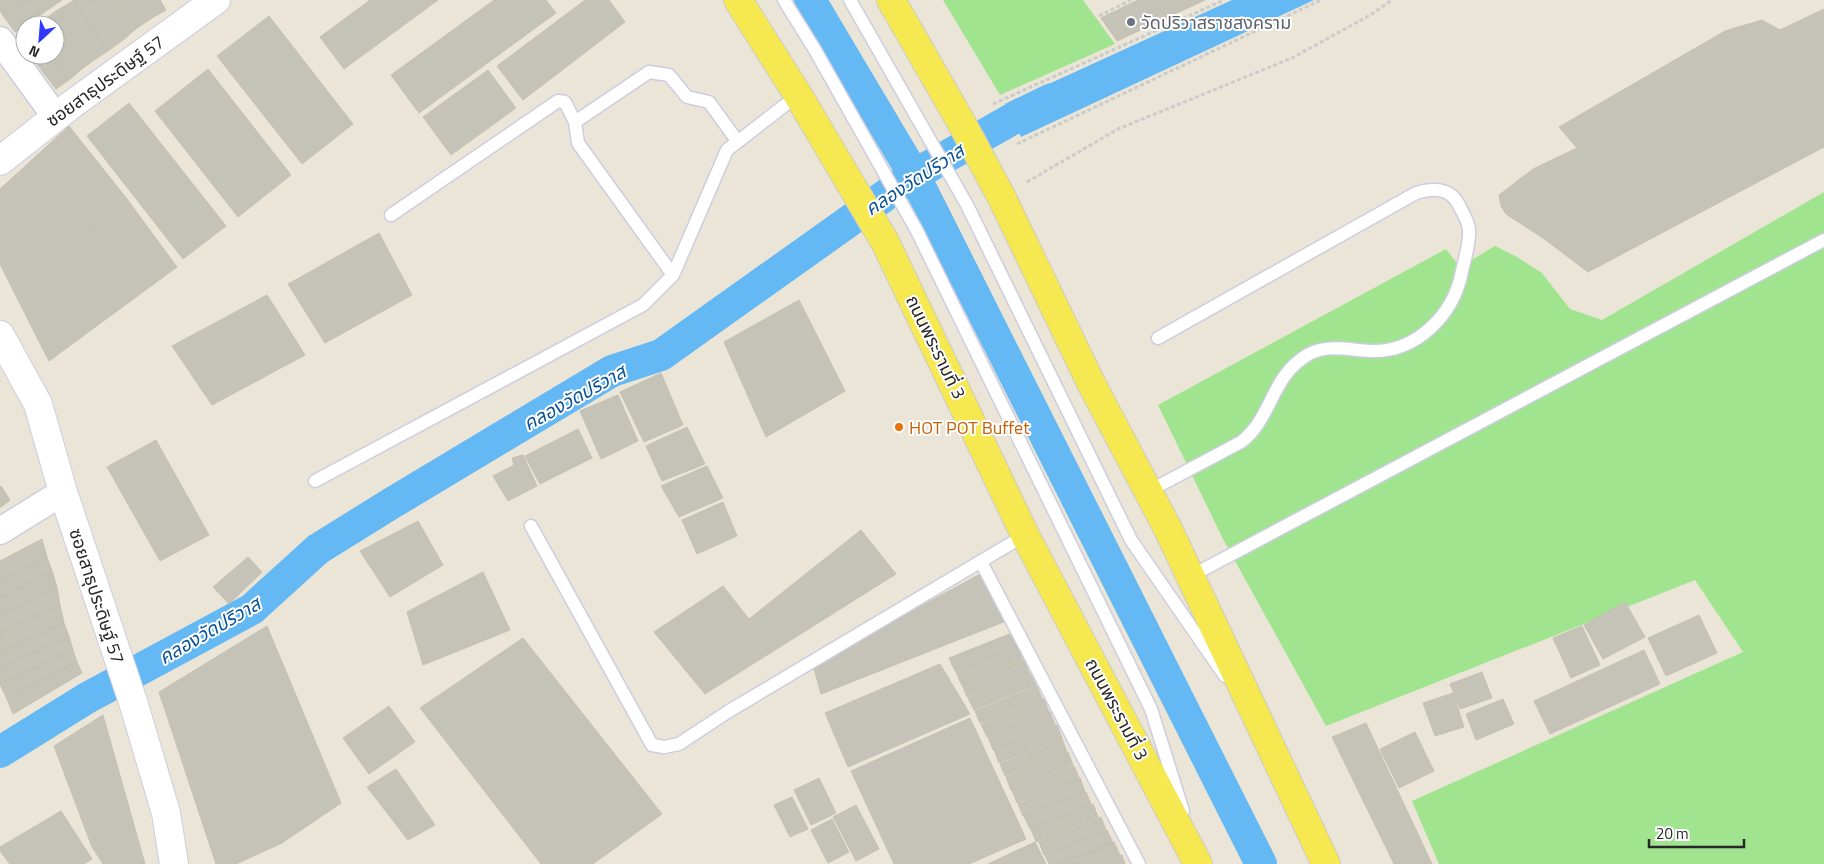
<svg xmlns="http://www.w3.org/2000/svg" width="1824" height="864" font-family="'Titillium Web','Noto Sans Thai',sans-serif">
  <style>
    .green { fill: #a1e490 }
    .water { fill: #64b8f3 }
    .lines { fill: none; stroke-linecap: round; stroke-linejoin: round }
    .canal { stroke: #64b8f3; stroke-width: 32 }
    .building { fill: #c5c2b7; stroke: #c5c1b1 }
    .lane-casing { stroke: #cdcde1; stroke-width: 15 }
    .street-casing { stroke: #cdcde1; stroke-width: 29 }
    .secondary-casing { stroke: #cdcde1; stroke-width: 30 }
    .primary-casing { stroke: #cbcbcb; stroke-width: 30 }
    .path { stroke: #cbcbcb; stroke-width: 3; stroke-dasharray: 4 2.5; stroke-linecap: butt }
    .lane { stroke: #fff; stroke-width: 12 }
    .street { stroke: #fff; stroke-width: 26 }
    .secondary { stroke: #fff; stroke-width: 28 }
    .primary { stroke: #f6e851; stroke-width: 28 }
    .worship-dot { fill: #6b7280; stroke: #fff; stroke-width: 2 }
    .food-dot { fill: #e8710a; stroke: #fff; stroke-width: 2 }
    .labels { text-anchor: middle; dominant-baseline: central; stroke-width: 4; stroke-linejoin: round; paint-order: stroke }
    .worship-label { font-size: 18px; fill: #5b616d; stroke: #fff; text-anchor: start }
    .street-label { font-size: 18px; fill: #272727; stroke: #fff }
    .food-label { font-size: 18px; fill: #c56008; stroke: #fff; text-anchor: start }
    .water-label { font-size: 19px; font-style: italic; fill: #08529a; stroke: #fff }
  </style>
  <rect width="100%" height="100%" fill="#ebe5d7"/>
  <!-- green -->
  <path class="green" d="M943,0H1083L1115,44L1000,95Z
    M1824,192V864H1439L1412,801L1743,652L1695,580L1326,726L1223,539L1158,405L1446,249L1460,267L1495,246L1517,257L1542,273L1570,309L1602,320Z"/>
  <!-- water -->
  <path class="water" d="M1232,0H1314L1021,137L1005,104Z"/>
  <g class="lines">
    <!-- canal -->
    <path class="canal" d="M810,0L914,175L1261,864
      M0,752L87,698L252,609L318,549L392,503L612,371L661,355L914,175L1021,114L1052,99"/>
  </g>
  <!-- building -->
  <path class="building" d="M0,0H29L4,17L0,11Z
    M29,0H62L15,32L4,17Z
    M74,0H93L123,40L108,51L73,1Z
    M93,0H115L137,28L123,40Z
    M115,0H139L152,18L137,28Z
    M139,0H160L166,10L152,18Z
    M370,0H438L344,69L320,37Z
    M494,0H546L556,13L419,113L391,75Z
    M585,0H609L625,22L523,100L497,66Z
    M1138,0H1205L1117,41L1101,18Z
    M73,1L108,51L94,60L56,11Z
    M1824,9V147L1588,272L1543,238L1506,214L1501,206L1499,195L1533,169L1577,148L1559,127L1725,31L1762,20L1780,30Z
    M56,11L94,60L82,69L55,34V25H48L44,20Z
    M269,16L353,124L302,164L217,56Z
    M44,20L48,25H36Z
    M25,31V48L16,36Z
    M55,34L82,69L69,80L51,55H55Z
    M30,55H51L69,80L56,89Z
    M208,69L291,175L238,217L155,111Z
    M488,70L516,108L451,155L423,117Z
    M129,103L226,226L183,259L87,136Z
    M69,126L127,199L13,290L0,264V189Z
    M127,199L177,267L49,361L13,290Z
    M379,233L412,295L325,343L288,284Z
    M267,295L305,355L212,405L172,346Z
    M799,300L845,391L766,437L724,342Z
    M661,373L683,425L644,442L620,392Z
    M618,395L638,441L601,459L580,411Z
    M687,427L705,464L662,481L646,446Z
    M578,429L592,458L540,484L525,456Z
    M156,440L209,535L160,561L107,467Z
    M523,455L537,486L508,501L493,476L514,465L512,458Z
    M707,466L723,498L679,517L661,486Z
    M1,486L10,500L0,508V487Z
    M723,502L737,536L697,554L682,520Z
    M418,521L443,565L390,597L360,551Z
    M861,530L896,574L705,694L654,632L723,586L749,619Z
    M42,539L47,557L0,581V561Z
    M47,557L52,571L0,598V581Z
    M248,557L262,572L229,604L213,587Z
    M52,571L57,587L0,615V598Z
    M483,572L510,630L423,665L407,612Z
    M982,573L1006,621L821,694L813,665Z
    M57,587L60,605L0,633V615Z
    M1625,602L1645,637L1603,659L1584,625Z
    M60,605L64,623L0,652V633Z
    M1699,615L1717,653L1666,676L1648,638Z
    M64,623L69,636L0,668V652Z
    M267,626L341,803L282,843L236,864H216L159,692Z
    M1582,626L1600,665L1571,678L1553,638Z
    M1012,633L1017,646L955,671L949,658Z
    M69,636L73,650L0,684V668Z
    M523,638L662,814L593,864H541L420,708Z
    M1018,646L1023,659L961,684L956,671Z
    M73,650L77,662L7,699L0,684Z
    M1644,650L1660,684L1550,734L1534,701Z
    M1024,660L1029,673L967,697L962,684Z
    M77,662L82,673L13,714L7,699Z
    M940,664L970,714L848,767L825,713Z
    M1482,672L1492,698L1460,709L1450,684Z
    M1030,673L1036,685L974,710L968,698Z
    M1037,686L1042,699L980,723L975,711Z
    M1453,693L1464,727L1435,736L1423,703Z
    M1044,699L1049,712L987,737L981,724Z
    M1503,699L1514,724L1476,740L1466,714Z
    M389,706L415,742L369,774L343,738Z
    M1050,712L1055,725L993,750L988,737Z
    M103,715L145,864H103L92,847L54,746Z
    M970,718L1026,839L969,864H894L851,771Z
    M1366,723L1432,864H1394L1332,737Z
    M1057,725L1062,738L999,763L994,750Z
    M1415,732L1434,771L1399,788L1380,749Z
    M1062,739L1067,752L1005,776L1000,764Z
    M1068,752L1073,765L1011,790L1006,777Z
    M1074,766L1079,778L1017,803L1012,790Z
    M396,769L435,825L408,840L367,787Z
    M819,778L836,813L811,825L794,790Z
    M1080,778L1085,792L1023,816L1018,804Z
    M1086,792L1091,804L1030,829L1024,816Z
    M792,797L808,829L790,837L774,805Z
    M1093,804L1098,817L1036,842L1031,829Z
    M856,805L879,849L856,861L833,817Z
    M61,811L92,859L84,864H10L0,851V847Z
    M1101,817L1106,830L1044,855L1039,842Z
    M832,819L849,852L828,863L811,830Z
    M1107,830L1113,843L1059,864H1049L1045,855Z
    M1035,842L1046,864H988Z
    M1114,842L1120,855L1097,864H1060Z
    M1122,855L1125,864H1099Z"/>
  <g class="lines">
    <!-- lane casing -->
    <g class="lane-casing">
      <path id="lane" d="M784,0L815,50L917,231L1151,709L1183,811
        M850,0L967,205L1131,540L1225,676
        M391,215L558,101L565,102L575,122
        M673,275L578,143L575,122L649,72L669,75L687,97L709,102L738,142
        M315,481L643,305L673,275L727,150L798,95
        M1149,491L1241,442C1273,418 1270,376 1309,354C1328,344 1350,350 1370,351C1416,353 1454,315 1462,271C1465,258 1470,243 1469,230C1469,222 1462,212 1459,205C1450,187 1433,188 1416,193L1158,338
        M531,526L652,745L664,747L679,744L729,711L1025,535
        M981,562L1139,864
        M1191,576L1824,240"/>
    </g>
    <!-- street casing -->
    <g class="street-casing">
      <path id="street" d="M0,40L55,116
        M0,531L63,492"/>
    </g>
    <!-- secondary casing -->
    <g class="secondary-casing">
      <path id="secondary" d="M0,161L71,105L216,0
        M0,335L38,404L63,492L134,705L166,813L174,864"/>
    </g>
    <!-- primary casing -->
    <g class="primary-casing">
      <path id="primary" d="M738,0L798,95L885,242L1025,535L1198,864
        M891,0L961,122L1001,196L1091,383L1168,529L1326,864"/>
    </g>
    <!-- path -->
    <path class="path" d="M1099,16L1131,0
      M993,104L1224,0
      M1017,144L1321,0
      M1027,182L1118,129L1292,58L1372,14L1392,0"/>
    <!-- lane -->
    <use href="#lane" class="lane"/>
    <!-- street -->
    <use href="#street" class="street"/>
    <!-- secondary -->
    <use href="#secondary" class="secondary"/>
    <!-- primary -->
    <use href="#primary" class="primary"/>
  </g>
  <!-- markers -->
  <circle class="worship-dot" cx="1131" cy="22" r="5"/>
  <circle class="food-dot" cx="899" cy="427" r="5"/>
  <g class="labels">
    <!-- worship labels -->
    <g class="worship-label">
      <text x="1141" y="22">วัดปริวาสราชสงคราม</text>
    </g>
    <!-- street labels -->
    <g class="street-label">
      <text transform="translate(105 81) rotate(-36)">ซอยสาธุประดิษฐ์ 57</text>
      <text transform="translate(936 347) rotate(64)">ถนนพระรามที่ 3</text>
      <text transform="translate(97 596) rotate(72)">ซอยสาธุประดิษฐ์ 57</text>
      <text transform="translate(1117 709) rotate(62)">ถนนพระรามที่ 3</text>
    </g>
    <!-- food labels -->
    <g class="food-label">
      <text x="909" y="427">HOT POT Buffet</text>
    </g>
    <!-- water labels -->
    <g class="water-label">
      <text transform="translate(914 179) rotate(-33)">คลองวัดปริวาส</text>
      <text transform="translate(574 397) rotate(-29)">คลองวัดปริวาส</text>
      <text transform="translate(209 630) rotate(-30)">คลองวัดปริวาส</text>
    </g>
  </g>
  <!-- north arrow -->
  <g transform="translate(40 40) rotate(206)"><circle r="24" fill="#ffffff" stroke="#a9a9a9"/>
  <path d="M0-4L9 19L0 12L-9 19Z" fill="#3038ff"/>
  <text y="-8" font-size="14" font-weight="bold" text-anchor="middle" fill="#272727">N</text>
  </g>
  <!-- scale -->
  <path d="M1649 839v8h95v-8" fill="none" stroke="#272727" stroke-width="2.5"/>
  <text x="1656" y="839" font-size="15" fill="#272727" stroke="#ffffff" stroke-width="4" paint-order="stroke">20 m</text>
</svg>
